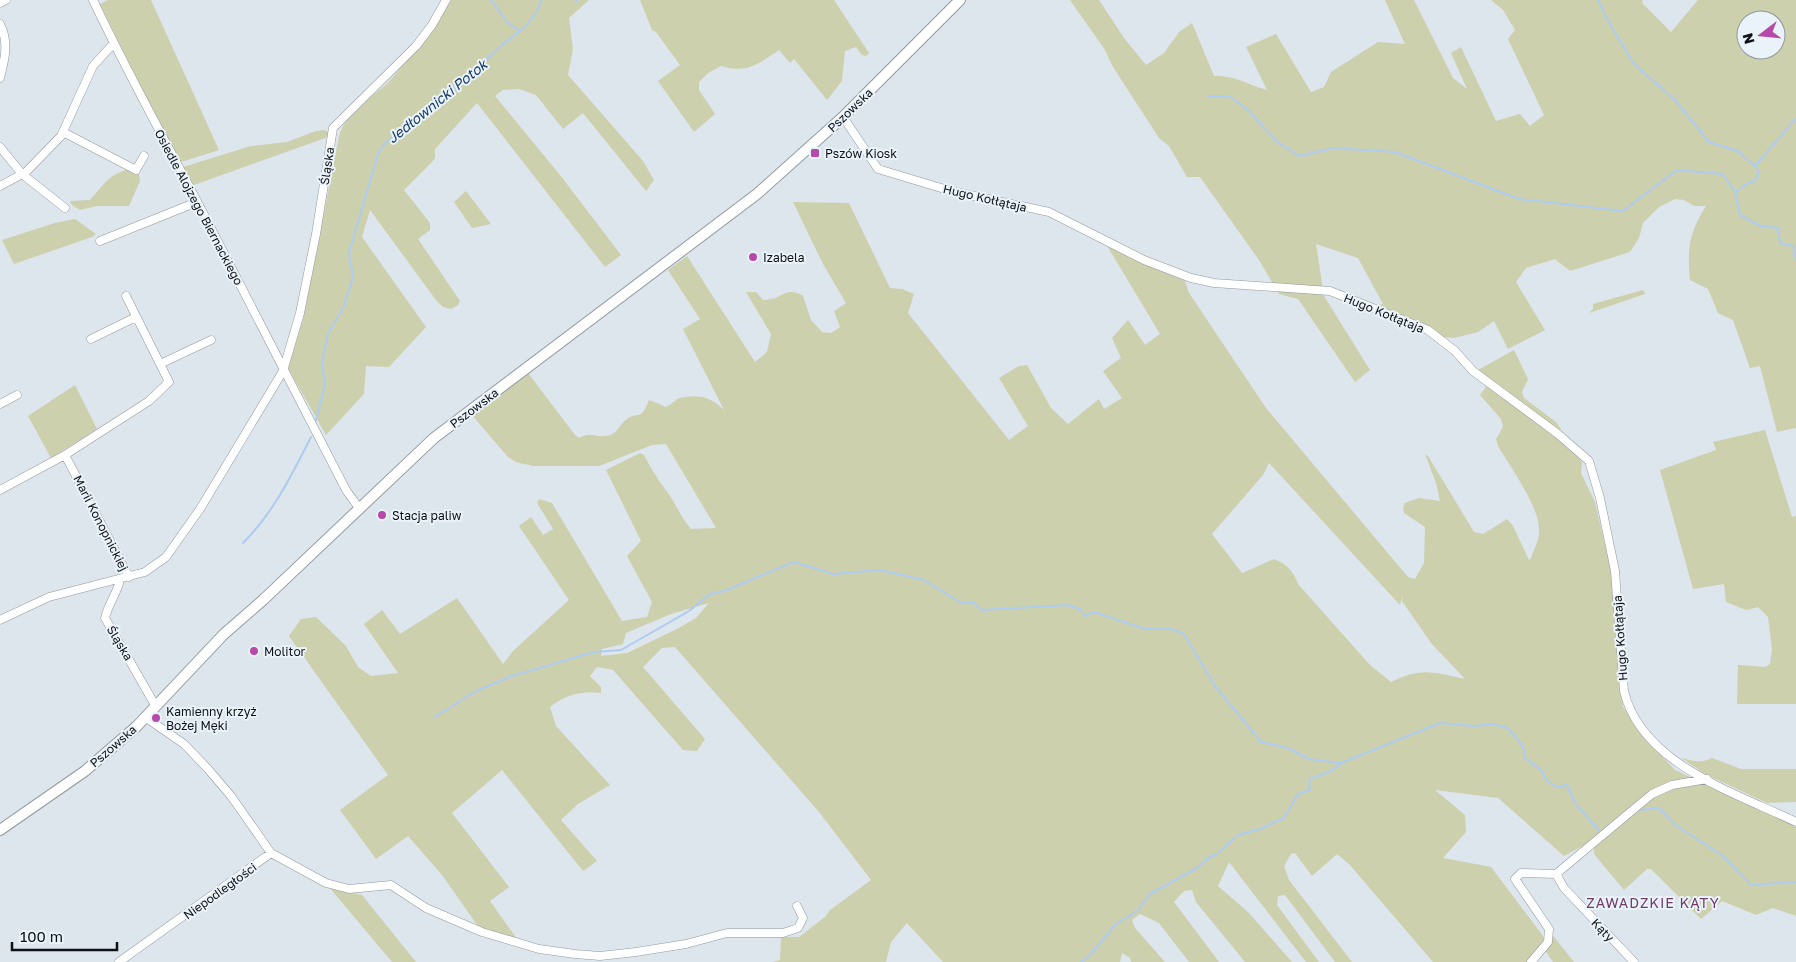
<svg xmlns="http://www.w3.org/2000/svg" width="1796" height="962" font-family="'Golos Text',sans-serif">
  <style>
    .green { fill: #cdd0ad; fill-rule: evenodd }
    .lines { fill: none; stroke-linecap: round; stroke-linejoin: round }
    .stream { stroke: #aecbf1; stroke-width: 2 }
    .minor-casing { stroke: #9199a0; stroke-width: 9 }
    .major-casing { stroke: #9199a0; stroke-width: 12 }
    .minor { stroke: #fff; stroke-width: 8 }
    .major { stroke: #fff; stroke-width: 10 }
    .poi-dot { fill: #b64aaa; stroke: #eaf3fa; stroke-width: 2 }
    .labels { text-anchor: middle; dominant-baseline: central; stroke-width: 4; stroke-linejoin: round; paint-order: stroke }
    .street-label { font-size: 12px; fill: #0e1114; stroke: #eaf3fa }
    .poi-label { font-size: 12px; fill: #0e1114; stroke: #eaf3fa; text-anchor: start }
    .water-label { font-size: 14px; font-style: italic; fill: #153a69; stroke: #eaf3fa }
    .neighbourhood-label { font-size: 14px; letter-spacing: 1px; fill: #723b6a; stroke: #eaf3fa }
  </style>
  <rect width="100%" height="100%" fill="#dde5ed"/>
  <!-- green -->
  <path class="green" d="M108,0H151L219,150L178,163L100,4Z
    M451,0H589L569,18L573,49L568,75L643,161L654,180L646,191L583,113L563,129L536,95L519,89L503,90L495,96L560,175L621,255L605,267L477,103L435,149V158L432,162L404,190L430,223V230L418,239L460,301L458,305L451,309L443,307L436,300L370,210L362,237L426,327L389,367L366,366L364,394L326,435L288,368L303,320L339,136C346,114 365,102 382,88C390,82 396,73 403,65C421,44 438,25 451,0Z
    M640,0H834L869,53L866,56L862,55L856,47L845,51L842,81L827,100L794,59L790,63L779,50C758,64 748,74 721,66L708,73L699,82V90L715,114L694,132L658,81L680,65L656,32L652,30Z
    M1070,0H1099L1124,38L1146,65L1164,53L1179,32L1192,23L1214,76C1238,76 1245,84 1267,90L1246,47L1276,34L1311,92L1324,87L1331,72L1378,42L1405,44L1385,0H1414L1453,78L1467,89L1451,53L1461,47L1496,121L1520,114L1530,126L1544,115L1508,39L1515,30L1503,10L1491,0H1642L1643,4L1671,32L1698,0H1796V428L1777,432L1760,366L1750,368L1733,320L1718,313L1708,289L1690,280C1687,248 1689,233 1706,206H1694L1684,200L1675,199L1659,207L1643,223L1639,238L1630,252L1570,271L1555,259L1526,268L1516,282L1545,330L1508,349L1494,321L1478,332L1454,338L1444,337L1426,325L1377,305L1383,304L1358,258L1316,244L1324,296L1370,370L1355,382L1298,299L1279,294L1259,260L1200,177H1187L1169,146L1159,138L1113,67L1105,50ZM1746,20H1776V50H1746Z
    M324,130L327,131L330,135L328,137L194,185L183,167L251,146L287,142L316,131Z
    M129,169L139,174L140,181L129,206H97L80,210L72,205L70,201L90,200C105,184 106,176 129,169Z
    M466,191L491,224L472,228L454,202Z
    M793,202L849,203L890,288L902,289L914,294L908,313L1009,440L1028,426L999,378L1019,366L1027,365L1051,408L1068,424L1099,399L1104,409L1122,398L1103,371L1121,358L1112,338L1128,320L1145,345L1160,334L1106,244L1185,281L1189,293L1266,408L1408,577L1415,579L1424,563L1425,527L1404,513L1403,508L1405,503L1419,498L1440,501L1436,483L1425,454L1428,456L1474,532L1483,534L1507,519L1513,526L1529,560L1531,558C1534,549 1540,539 1539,529C1539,506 1510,467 1498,446L1496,439L1503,427L1501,419L1480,395L1488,384L1569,447L1582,462L1581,473L1595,502L1611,571L1623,707L1645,738L1675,770L1796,826V916L1773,908L1756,915L1722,901L1701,919L1651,869H1647L1624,890L1594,854V848L1599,837L1564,856L1498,798L1435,790L1465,815L1466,832L1443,858L1491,867L1546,940L1529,962H1433L1349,864L1337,854L1312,876L1295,853L1291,854L1284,866L1289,880L1352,962H1335L1285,895L1278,896L1277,905L1319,962H1306L1229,862L1218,886L1248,912L1292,962H1245L1196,902L1192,890L1184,891L1174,902L1219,962H1189L1159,923L1140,914L1132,920L1135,928L1165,962H1131L1130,958L1122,953L1120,962H943L907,923L891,942L886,962H772L780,960L781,937H799L825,917L830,910L871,880L819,812L675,647L662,648L643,667L705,739L697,751L683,750L613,670L597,667L590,676L601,687V693C583,690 564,695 550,707L556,726L610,785L578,804L561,820L597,861L583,871L502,770L452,813L509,887L490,901L517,939L480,929L442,875L408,836L376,859L340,810L388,775L289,636L301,619L316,617L346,646L358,667L371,676L398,673L364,624L382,610L400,634L457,598L503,664L513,651L569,600L519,526L531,517L543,535L553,529L537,503L539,499L552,503L622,621L647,617L652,602L627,556L641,541L606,470L640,453L644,455C650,467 657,478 665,489C675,501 680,517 691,529L716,528L666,444L652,445L599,466H533L516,462L508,457L471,414L528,373L575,435L579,438C592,431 594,438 606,436C618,435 618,425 627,419C640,410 640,423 649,400L666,407C671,405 676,399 680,398C700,394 710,397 724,410L683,329L700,319L668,270L687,256L755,362L767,352L771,334L746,292H756L763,300C782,301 784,285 803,296L811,320L822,332L831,333L840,327L834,311L846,303L823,264ZM1269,463L1400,605L1403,594L1402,601L1431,643L1465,679C1433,672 1422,667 1391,682L1370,665L1298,584C1294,572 1287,564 1274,559L1242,573L1212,534L1263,475ZM709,603L696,618L677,629L627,653L601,656L602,649L623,644L626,633L671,614Z
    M75,219L96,234L92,237L14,264L2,240L55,223Z
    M1643,290L1645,294L1589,313L1593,309V304Z
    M1514,350L1528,379L1522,392L1524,398L1556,422L1561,429L1558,431L1481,374L1478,370Z
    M75,385L97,429L51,458L28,416Z
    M1765,430L1792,517L1796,516V704H1737L1738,665L1765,667L1770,664L1772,649L1768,617L1758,607L1746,610L1726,602L1724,584L1693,589L1660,470L1716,450L1713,442Z
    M1680,757C1691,761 1701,764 1712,758L1741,769H1796V802L1767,803L1705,774Z
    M329,887L362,895L416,962H392Z
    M1551,933L1574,962H1553L1545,950Z"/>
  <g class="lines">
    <!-- stream -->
    <path class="stream" d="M491,0L508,23L520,31
      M576,0V2
      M1598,0L1607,19L1633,63L1675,100L1709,142L1738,151L1755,166
      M1208,96H1229L1249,111L1276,141L1299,156L1333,148L1395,152L1519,199L1623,211L1677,170L1723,174L1735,192L1740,215L1761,226L1778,228L1780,243L1793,246L1796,261
      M1735,192L1748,183L1755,181L1759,172L1755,166L1796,118
      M316,420L325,384L322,362L328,334L344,306L353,277L349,253L378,154L385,143L428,112L508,40C522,30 537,18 541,0
      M243,543C274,512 291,476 311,437
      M435,717L476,691L512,676L594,652L621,650L689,611L710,594L724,591L794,562L833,574L879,570L903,575L924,580L961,603H974L982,610L1068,605L1080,609L1086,617L1090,613H1097L1145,629H1171L1184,634L1215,686L1261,742L1288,748L1309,759L1341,763L1440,723L1474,726L1493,724L1508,728L1522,745L1524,750V757L1542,771L1547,781L1557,787L1567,785L1575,803L1601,833L1602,831
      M1639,810L1659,808L1674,824L1723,856L1751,885L1796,882
      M1081,962L1090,955L1115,925L1137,911L1150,894L1197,868L1208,858L1217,854L1238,835L1260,829L1284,818L1298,794L1310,790L1309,780C1322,773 1330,774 1341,763"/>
    <!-- minor casing -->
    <g class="minor-casing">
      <path id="minor" d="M93,0C126,70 163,137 199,205C248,300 297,395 346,490L359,508
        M0,3L6,0
        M0,24C9,41 5,59 0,78
        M843,117L878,169L951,191L1049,212L1144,260L1191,278L1214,283L1330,291L1428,330L1455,351L1473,371L1558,434L1589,461L1600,498L1615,571L1624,691C1641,764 1736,793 1796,822
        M63,132L136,170L144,156
        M0,147L22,174L65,208
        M0,186L26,172L61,136L93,66L114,43
        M100,241L197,202
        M126,296L169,382L149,401L65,455L129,577
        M91,339L136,317
        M160,364L211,340
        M0,404L17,395
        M0,490L65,455
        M120,580C117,594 108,604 105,618L155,705
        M0,620L49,597L145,572L166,557L200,509L283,371L300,313L316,234L333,128L416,46L432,25L446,0
        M145,717L184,744L208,769L231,796L271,853L326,883L349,889L391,885L426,908L482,932L539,949L575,954L600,956L636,952L686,944L727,933H783L798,928L803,918L797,906
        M119,962L271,853
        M1531,962L1548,942L1549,929L1515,879L1521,873L1556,874
        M1634,962L1564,888L1556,874L1652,794L1672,785L1707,779"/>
    </g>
    <!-- major casing -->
    <g class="major-casing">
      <path id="major" d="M0,830L85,771L137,726L224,634L263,600L434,438L757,194L843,117L960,0"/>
    </g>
    <!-- minor -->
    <use href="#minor" class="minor"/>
    <!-- major -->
    <use href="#major" class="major"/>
  </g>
  <!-- markers -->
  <g class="poi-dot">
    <rect x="810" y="148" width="10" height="10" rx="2.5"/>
    <circle cx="753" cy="257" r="5"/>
    <circle cx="382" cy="515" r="5"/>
    <circle cx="254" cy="651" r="5"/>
    <circle cx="156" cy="718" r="5"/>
  </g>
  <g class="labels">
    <!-- street labels -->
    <g class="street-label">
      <text transform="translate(850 110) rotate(-44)">Pszowska</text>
      <text transform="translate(327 166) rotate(-81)">Śląska</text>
      <text transform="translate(985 198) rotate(13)">Hugo Kołłątaja</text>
      <text transform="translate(199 207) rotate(62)">Osiedle Alojzego Biernackiego</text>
      <text transform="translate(1384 313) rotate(22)">Hugo Kołłątaja</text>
      <text transform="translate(474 408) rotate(-37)">Pszowska</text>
      <text transform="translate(101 523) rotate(63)">Marii Konopnickiej</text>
      <text transform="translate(1620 638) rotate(-94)">Hugo Kołłątaja</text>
      <text transform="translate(120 643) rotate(59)">Śląska</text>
      <text transform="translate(113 746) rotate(-41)">Pszowska</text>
      <text transform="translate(220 891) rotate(-36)">Niepodległości</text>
      <text transform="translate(1603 930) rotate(46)">Kąty</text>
    </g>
    <!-- poi labels -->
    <g class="poi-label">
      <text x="825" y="153">Pszów Kiosk</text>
      <text x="763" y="257">Izabela</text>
      <text x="392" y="515">Stacja paliw</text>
      <text x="264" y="651">Molitor</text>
      <text x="166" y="711">Kamienny krzyż<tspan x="166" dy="14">Bożej Męki</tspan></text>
    </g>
    <!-- water labels -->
    <g class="water-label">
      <text transform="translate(437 101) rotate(-39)">Jedłownicki Potok</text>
    </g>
    <!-- neighbourhood labels -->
    <g class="neighbourhood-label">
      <text x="1653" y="902">ZAWADZKIE KĄTY</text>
    </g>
  </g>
  <!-- north arrow -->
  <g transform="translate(1761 35) rotate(254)"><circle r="24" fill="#eaf3fa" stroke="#92999e"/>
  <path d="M0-4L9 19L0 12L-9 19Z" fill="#b64aaa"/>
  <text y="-8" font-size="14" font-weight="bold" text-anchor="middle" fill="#0e1114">N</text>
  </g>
  <!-- scale -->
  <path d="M12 942v8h105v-8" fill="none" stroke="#0e1114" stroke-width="2.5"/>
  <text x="20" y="942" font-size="15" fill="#0e1114" stroke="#eaf3fa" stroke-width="4" paint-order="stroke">100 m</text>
</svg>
